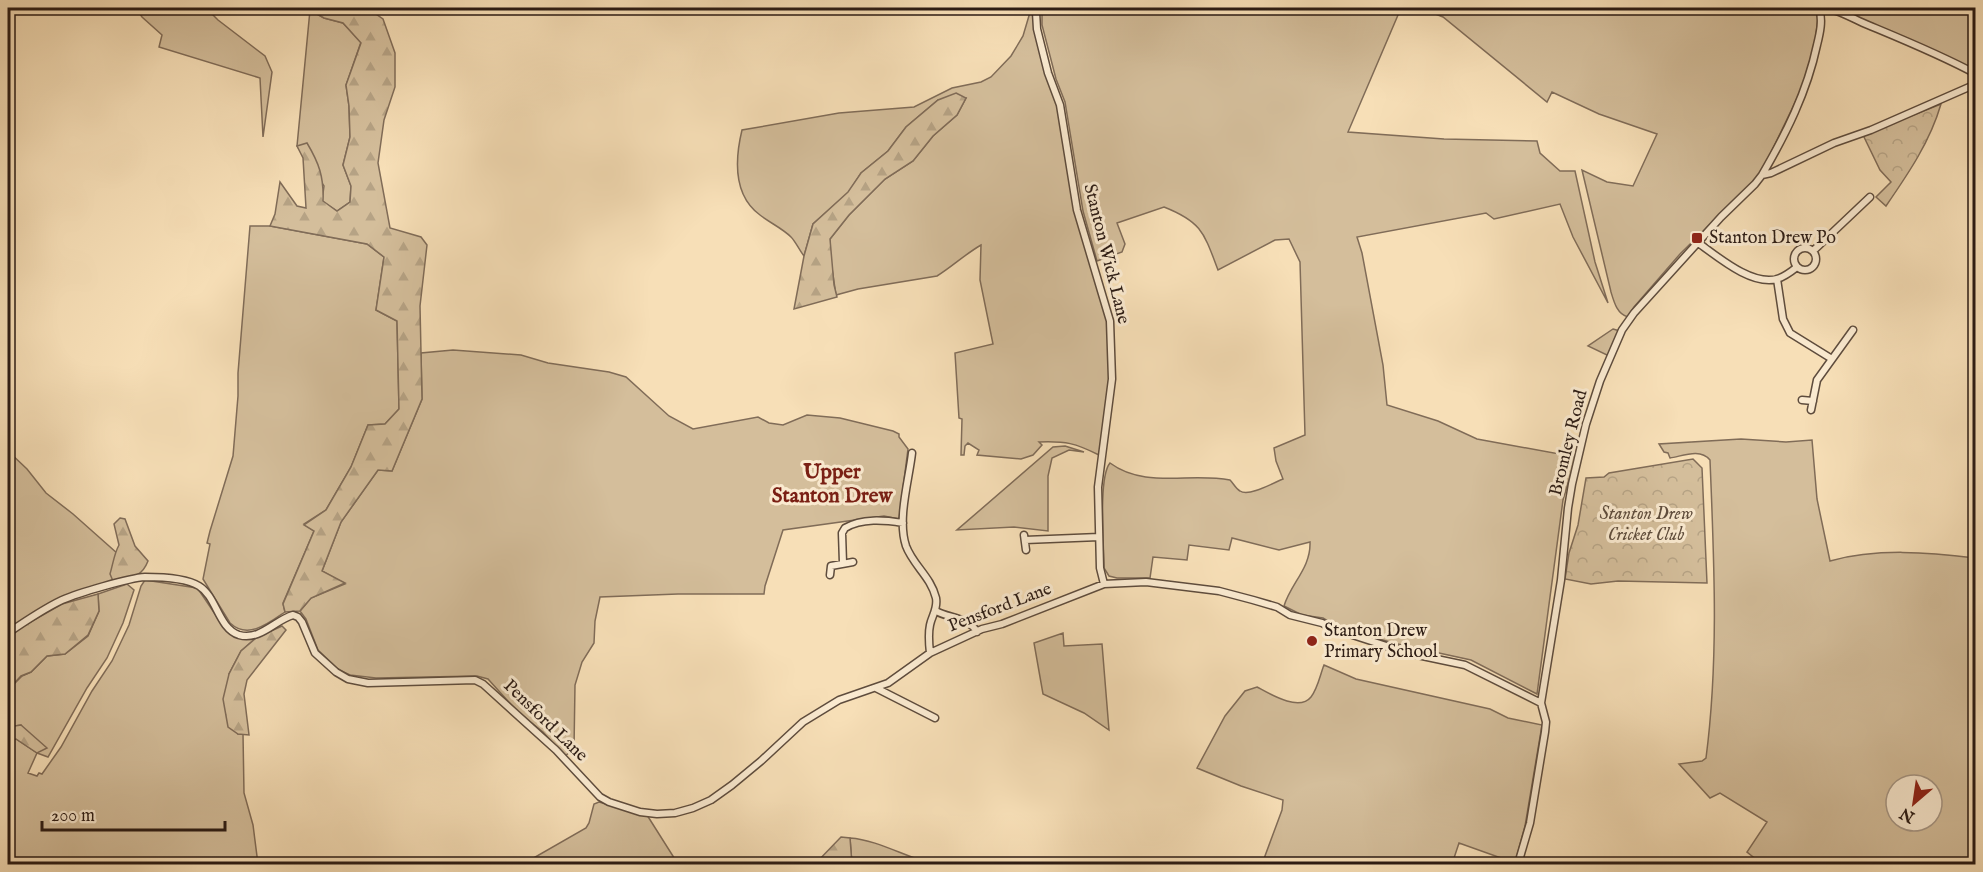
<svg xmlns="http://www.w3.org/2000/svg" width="1983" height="872" font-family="'IM FELL English',serif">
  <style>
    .green { fill: #d4be9b; stroke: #806c58; stroke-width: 1.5; fill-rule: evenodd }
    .forest { fill: url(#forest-firs); stroke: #806c58; stroke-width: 1.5 }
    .park { fill: url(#park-crowns); stroke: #806c58; stroke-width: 1.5 }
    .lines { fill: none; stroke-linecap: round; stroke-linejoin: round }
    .minor-casing { stroke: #5e4c3d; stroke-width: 9 }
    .minor { stroke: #faead0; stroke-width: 6 }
    .poi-dot { fill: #8f2418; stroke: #faead0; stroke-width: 2 }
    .labels { text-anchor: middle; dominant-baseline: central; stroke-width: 6; stroke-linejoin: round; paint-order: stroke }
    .poi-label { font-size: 18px; fill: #2b1b14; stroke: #faead0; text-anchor: start }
    .street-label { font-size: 18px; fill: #2b1b14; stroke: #faead0 }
    .park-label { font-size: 18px; font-style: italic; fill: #5e4c3c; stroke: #faead0 }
    .quarter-label { font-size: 21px; font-weight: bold; fill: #7a1f14; stroke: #faead0 }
  </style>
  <defs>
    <pattern id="forest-firs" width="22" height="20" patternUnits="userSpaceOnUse" patternTransform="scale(1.5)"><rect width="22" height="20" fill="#d4be9b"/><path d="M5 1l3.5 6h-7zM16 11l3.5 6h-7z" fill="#b6a385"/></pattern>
    <pattern id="park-crowns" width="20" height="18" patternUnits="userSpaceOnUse" patternTransform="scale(1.5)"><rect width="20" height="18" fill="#d4be9b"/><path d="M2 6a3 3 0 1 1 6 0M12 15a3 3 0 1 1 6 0" fill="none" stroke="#b6a385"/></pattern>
  </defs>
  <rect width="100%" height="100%" fill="#f7dfb7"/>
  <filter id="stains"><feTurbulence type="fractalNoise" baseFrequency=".00333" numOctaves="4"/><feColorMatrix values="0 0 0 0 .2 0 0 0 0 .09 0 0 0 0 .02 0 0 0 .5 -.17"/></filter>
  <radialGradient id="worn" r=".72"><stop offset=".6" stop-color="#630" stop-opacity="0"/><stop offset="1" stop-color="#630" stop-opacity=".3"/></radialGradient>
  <!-- green -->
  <path class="green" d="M136,8H206L218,20L265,56L272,72L263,137L260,78L159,47L162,35L142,17Z
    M1039,8H1401L1348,132L1444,139L1537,141L1540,153L1560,171H1575L1595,262L1608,303L1573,237L1560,204L1494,219L1486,213L1357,237L1362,253L1383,365L1387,405L1438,421L1477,439L1576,457L1563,500L1537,694L1471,660L1393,643L1336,626L1323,618L1302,615L1284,606C1291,583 1311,568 1310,542L1279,550L1232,538L1229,550L1189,545L1187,560L1153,557L1150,578H1117L1109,576L1104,568C1104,547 1098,477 1110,463C1145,489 1190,472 1230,480C1233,483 1236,489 1240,491C1249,497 1273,483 1283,479L1276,461L1274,448L1305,435L1300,262L1289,239L1275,240L1218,270C1204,233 1202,222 1164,207L1117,223L1125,244L1122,252L1097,261L1083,211L1065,102L1056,79L1042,25V15Z
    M1429,8H1813L1818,17L1815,44L1801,90L1765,165L1755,180L1680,254L1634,307L1628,317C1617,314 1614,302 1611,292L1582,170L1607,182L1633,186L1657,134L1599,114L1552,92L1547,102L1443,17L1428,11Z
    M1835,8H1975V70Z
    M1031,9L1059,108L1075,213L1108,323L1109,378L1099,455C1075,443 1066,441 1039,442L1042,445L1033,455L1021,459L977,455L979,450L968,443L965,446L964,455H961L962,419L959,418L955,353L993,344L980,280L981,245C964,255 953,266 937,276L858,289L836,295L830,255V239L849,215L885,179L913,161L933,136L957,115L966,98L938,100L906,127L888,151L861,173L849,192L813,224L804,256C799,250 796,242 791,237C782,228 770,223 760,215C733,195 735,159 742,130L839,113L914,107L952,88L981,82L991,77L1011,56L1023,36Z
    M310,10L324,18L343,23L361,42L346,85L349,106L350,137L343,165L351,186L350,202L337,211L322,201L324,186L297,146Z
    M250,226H270L367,244L384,257L376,310L397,321L399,409L385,424L368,425L351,467L326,510L304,524L314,531L283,603L285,612C269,623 248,640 230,623L203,579L210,544L207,543L210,531L233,456L238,396V373Z
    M1613,329L1620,331L1609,356L1588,346Z
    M453,350L521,355L548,363L609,372L626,377L669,416L693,429L758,417L769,423L783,425L807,415L840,418L893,431L899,434V437L908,449L899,519L884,516L783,530L765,586L764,594H678L600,597L595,621L594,643L582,662L575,685L574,749L565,756L543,732L517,711L488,679L477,676L376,678L350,675L339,670L318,650L306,619L300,611L311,598L345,584L322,571L341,522L378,470L392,471L422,399L421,353Z
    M1741,439L1786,442L1812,440L1817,499L1830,561C1876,548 1929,552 1975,558L1976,819L1973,864H1756L1758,861L1747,852L1767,822L1720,793L1710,798L1679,764L1702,761L1706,758C1719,658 1714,560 1710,460C1700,448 1683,456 1670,458L1668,453L1664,452L1659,444ZM1896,785H1932V821H1896Z
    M1065,446L1084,452L1069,450L1052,458L1048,476V531L1014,527L957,530L1053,447Z
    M8,451L27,469L46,493L73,514L118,554L113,580L61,597L8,629Z
    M145,580L197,588C214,609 224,641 256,638L241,651L229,674L238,734H243L244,793L253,825L258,864H8V741L16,739L37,753L21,725L8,727V690L22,676L31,672L47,656L65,654L88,636L99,611L98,594L127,584L134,590L123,623L107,658L87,688L48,757L37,753L28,773L37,776L39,773L42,774L61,747L92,691L112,661L129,625L141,586Z
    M1063,633L1064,646L1102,644L1109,730L1084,713L1043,694L1034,643Z
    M1324,665L1356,679L1490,709L1508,718L1542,725L1525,826L1515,863L1459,843L1452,864H1262L1282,810L1283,800L1241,786L1197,768L1225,716L1245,691L1257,687C1270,694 1299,712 1311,697C1318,688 1320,675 1324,665Z
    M599,802L647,815L678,864H523L586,828L589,823L594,804Z
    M850,838C878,840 905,857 933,864H852Z"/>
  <!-- forest -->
  <path class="forest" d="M313,8H367L383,19L395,53V87L384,120L378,163L390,228L421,237L427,245L420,306L422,399L392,471L378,470L341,522L322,571L345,583L311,598L300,611L285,612L283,604L314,531L304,525L326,510L351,467L368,425L385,424L399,409L397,321L376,310L384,257L367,244L270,226L275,214L280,182L297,206L306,208L303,158L297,146L307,143C319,163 324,177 323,201L337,211L350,202L351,186L343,165L350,137L349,106L346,85L361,43L343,23L324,18L310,10Z
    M956,93L966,98L957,115L933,136L913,161L885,179L849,215L830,239L834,285L837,297L794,309L804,256L813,224L848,192L861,173L888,151L906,127L938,100Z
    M120,518L125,519L135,546L148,561C141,579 130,577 113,581L110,574C113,564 114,554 119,545L114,524Z
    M98,594L99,611L88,635L65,654L47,656L31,672L21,676L8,690V637L20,628L62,604Z
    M282,626L286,630L247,680L244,694L249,735L238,734L228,727L223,699L229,674L241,651L256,638Z
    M21,725L47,748L37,753L16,739L8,741V727Z
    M841,837L850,838L852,864H815Z"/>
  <!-- park -->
  <path class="park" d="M1941,104C1930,142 1908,174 1886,206L1876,197L1891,182L1880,170L1863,135Z
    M1693,459L1702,468L1707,583L1618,581L1591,584L1565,579L1569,553L1578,525L1586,478L1604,477L1609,473Z"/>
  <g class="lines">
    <!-- minor casing -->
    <g class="minor-casing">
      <path id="minor" d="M1033,8L1036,12L1037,29L1048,73L1060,105L1077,210L1110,321L1112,379L1098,487L1100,568L1104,584
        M1819,8C1835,7 1853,19 1868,25C1904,40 1941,55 1976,74
        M1762,175C1786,134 1807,92 1817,45C1820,33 1823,20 1819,8
        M1697,242C1717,256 1751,286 1777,279C1784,277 1792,271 1797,267
        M1794 259a11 11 0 1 1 22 0a11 11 0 1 1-22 0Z
        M1813,251L1870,197
        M1777,279L1783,319L1790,333L1832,359
        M1802,400L1813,401
        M1811,410L1817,380L1853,330
        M912,453C909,480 897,519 906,546C913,565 931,577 936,598C938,609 932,615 930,625C928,634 929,644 930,653
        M1024,535L1026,550
        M1025,540L1099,537
        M843,563L842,533L845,528C862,518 884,520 903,523
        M830,575L831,566L853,562
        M936,611C948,618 970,618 977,632
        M8,633C24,622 43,609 62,600C78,593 129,578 145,577C161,577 186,578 199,586C217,597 218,628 239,635C260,641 275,620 293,615L298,617L302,622L315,653L336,672L348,679L368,683L475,680L483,684L556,750L600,797L609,802L640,812L657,814L675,813L693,808L711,800L732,785L761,761L803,722L839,700L888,683L930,653L982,629L1002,624L1104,584L1146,582L1219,591L1253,600L1277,607L1290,615L1322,623L1334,629L1408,653L1465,665L1541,703
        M876,688L935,718
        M1518,864L1530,823L1545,732L1546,722L1541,703L1561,580L1568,508L1572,484L1586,424L1600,381L1622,330L1634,313L1721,217L1755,184L1762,175L1771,173L1834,143L1871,130L1976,84"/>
    </g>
    <!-- minor -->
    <use href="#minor" class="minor"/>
  </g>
  <!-- markers -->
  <g class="poi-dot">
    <rect x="1691" y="232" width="12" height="12" rx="3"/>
    <circle cx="1312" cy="641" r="6"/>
  </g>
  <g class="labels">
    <!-- poi labels -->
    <g class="poi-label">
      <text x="1709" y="238">Stanton Drew Po</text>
      <text x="1324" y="631">Stanton Drew<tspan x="1324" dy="21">Primary School</tspan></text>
    </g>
    <!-- street labels -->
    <g class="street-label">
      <text transform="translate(1106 254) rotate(76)">Stanton Wick Lane</text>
      <text transform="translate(1569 443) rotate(-76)">Bromley Road</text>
      <text transform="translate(1000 608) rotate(-21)">Pensford Lane</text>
      <text transform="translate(545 721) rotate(44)">Pensford Lane</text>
    </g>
    <!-- park labels -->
    <g class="park-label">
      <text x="1646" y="514">Stanton Drew<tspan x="1646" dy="21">Cricket Club</tspan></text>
    </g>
    <!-- quarter labels -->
    <g class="quarter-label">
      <text x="832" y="472">Upper<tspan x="832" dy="24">Stanton Drew</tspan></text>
    </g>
  </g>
  <!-- margin -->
  <rect width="1983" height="872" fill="none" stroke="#f7dfb7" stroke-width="30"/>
  <rect x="9" y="9" width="1965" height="854" fill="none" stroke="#2b1b14" stroke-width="3"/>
  <rect x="15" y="15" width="1953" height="842" fill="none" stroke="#2b1b14" stroke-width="1.5"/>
  <!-- north arrow -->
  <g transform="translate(1914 803) rotate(209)"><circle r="28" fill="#faead0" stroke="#a79785" stroke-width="1.5"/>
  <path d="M0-4.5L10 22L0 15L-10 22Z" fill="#8f2418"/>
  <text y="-9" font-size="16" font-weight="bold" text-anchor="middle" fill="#2b1b14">N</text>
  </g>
  <!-- scale -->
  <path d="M42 821v9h183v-9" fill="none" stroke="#2b1b14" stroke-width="3"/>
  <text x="51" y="821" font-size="18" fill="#2b1b14" stroke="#faead0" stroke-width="4.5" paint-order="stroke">200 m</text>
  <rect width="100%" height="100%" filter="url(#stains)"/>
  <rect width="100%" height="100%" fill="url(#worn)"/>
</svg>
